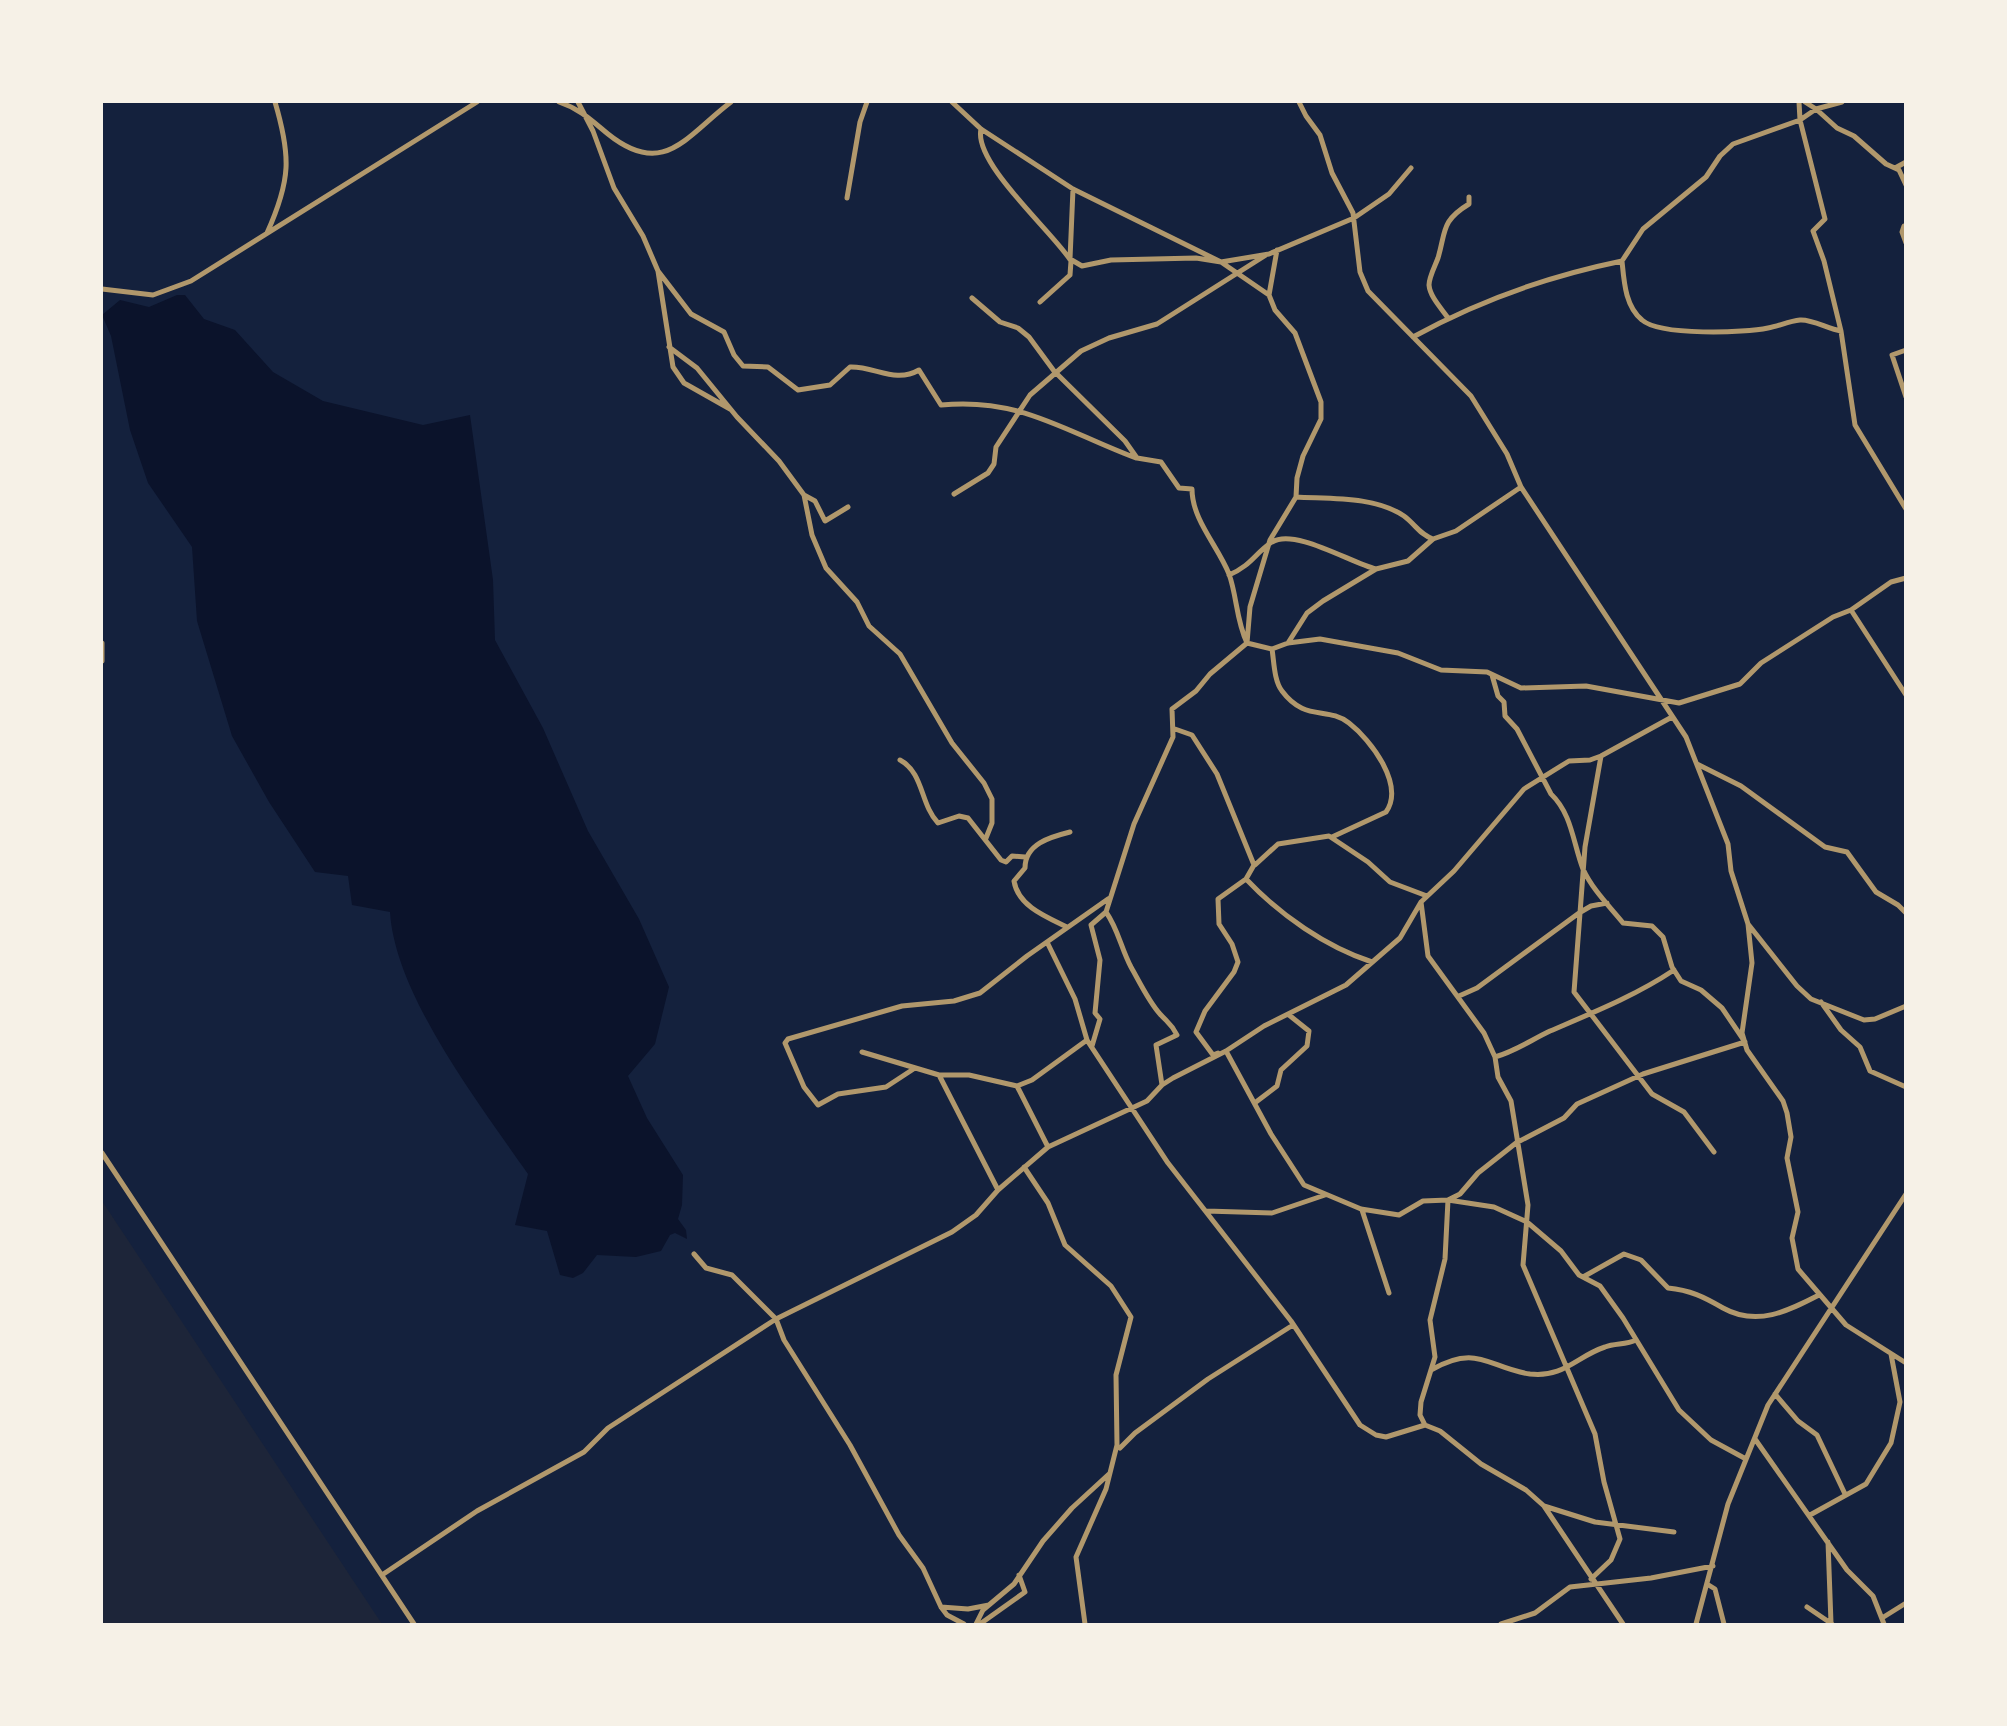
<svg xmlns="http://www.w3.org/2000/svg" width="2007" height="1726" font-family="'Titillium Web',sans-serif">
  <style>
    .green { fill: #1d2539 }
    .water { fill: #0b132b }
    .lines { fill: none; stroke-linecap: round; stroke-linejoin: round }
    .minor { stroke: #b1986c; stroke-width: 5 }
  </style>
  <rect width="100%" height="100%" fill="#14213d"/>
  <!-- green -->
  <path class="green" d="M102,1201L382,1624H102Z"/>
  <!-- water -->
  <path class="water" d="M177,295H185L204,319L235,330L273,372L323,401L423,425L470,415L493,580L495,640L543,728L588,831L639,919L669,987L655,1044L628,1076L647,1118L683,1175L682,1205L678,1219L686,1230L687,1239L675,1233L670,1235L661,1251L636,1257L597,1255L583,1273L573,1278L560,1275L547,1231L515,1225L528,1174C480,1105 395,995 390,912L352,905L348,876L315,872L269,802L232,736L197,621L192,547L148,483L130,430L111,336L102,315L120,300L149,307Z"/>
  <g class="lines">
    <!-- minor -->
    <path class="minor" d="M559,102C580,109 591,120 608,134C664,179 686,136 731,102
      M578,102L593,131L614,188L643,236L658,271L673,367L684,383L730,409
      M952,102L981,129L1073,189L1221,262L1269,254L1354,218L1389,194L1411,168
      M1299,102L1306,116L1320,135L1332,173L1353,213L1360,272L1368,291L1471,396L1507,454L1521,487L1686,737L1728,844L1731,871L1748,924L1752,963L1742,1033L1747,1050L1783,1101L1787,1113L1791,1137L1787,1158L1798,1212L1792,1238L1798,1269L1846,1325L1906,1363
      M1805,102L1816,109L1842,102
      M981,129C973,163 1053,232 1071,261L1070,275L1040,302
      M1895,168L1906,162
      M1073,189L1070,259L1082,266L1111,260L1196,258L1221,262L1269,295
      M847,198L860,122L867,102
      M1904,226L1902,232L1906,243
      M267,233C291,180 291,156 275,102
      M1622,261C1624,281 1625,306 1642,320C1660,336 1745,333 1768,328C1779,326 1789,321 1800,320C1812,319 1828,329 1841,331L1855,425L1906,509
      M658,271L691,314L724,332L734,355L743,366L768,367L798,390L830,385L850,367C875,366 895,384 919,370L941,405C1020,397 1066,432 1136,458
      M102,289L153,295L191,281L477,102
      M972,298L1000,322L1018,328L1029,337L1054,371L1125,441L1137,458L1161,462L1179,488L1192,489C1192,520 1218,546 1229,574C1237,596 1236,620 1247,643L1272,649L1288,643L1320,639L1398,653L1441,670L1487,672L1521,688L1586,686L1679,703L1740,684L1761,663L1833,617L1851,610L1891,582L1906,578
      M1448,318C1442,309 1430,297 1429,285C1429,277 1435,266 1438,258C1446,231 1441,221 1469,204V197
      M1841,331L1824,261L1813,231L1825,219L1800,120L1816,109L1837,128L1854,136L1886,164L1899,170L1906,185
      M1413,337C1478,301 1549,276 1622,261L1643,229L1706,177L1720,156L1733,144L1800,120L1799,102
      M669,347L697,368L737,417L779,461L804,495L815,501L825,521L848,507
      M1906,350L1892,355L1906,397
      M954,494L988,473L994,464L996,447L1030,395L1081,351L1109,338L1157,324L1266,255
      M804,495L812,535L826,568L857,602L869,626L900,654L952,743L984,783L992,799V823L986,838
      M1296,497C1329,499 1375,496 1404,516C1415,524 1419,534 1433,539
      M1229,575C1252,565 1255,553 1272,542C1295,528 1351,563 1376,569
      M1851,610L1906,695
      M102,643V661
      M1288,643L1307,613L1323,601L1376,569L1408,561L1433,539L1456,531L1521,487
      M1272,649C1274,661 1274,681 1282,691C1305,722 1327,706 1349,723C1371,740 1405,785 1386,812L1332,837
      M1175,729L1192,735L1217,774L1254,865L1246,879L1218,899L1219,924L1232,944L1238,962L1234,972L1205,1011L1196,1032L1213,1055L1218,1053
      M1601,756L1585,847L1574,992L1652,1094L1684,1112L1714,1152
      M900,760C924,773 920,804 938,823L959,816L968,818L1001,860L1006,862L1012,856L1025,857
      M1697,764L1741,786L1825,847L1847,852L1876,892L1898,905L1906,913
      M1255,865L1278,844L1329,836L1368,862L1390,882L1427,896
      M1246,879C1280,915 1326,947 1372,962
      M1421,902L1428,956L1484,1033L1495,1057L1498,1077L1511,1101L1528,1205L1523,1265L1595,1434L1604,1482L1620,1539L1611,1560L1591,1579
      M1106,912C1118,929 1121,948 1131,967C1139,981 1149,1002 1160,1014C1168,1023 1171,1023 1177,1035L1156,1045L1162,1085
      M1748,924L1797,986L1811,999L1864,1020L1875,1019L1906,1006
      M1067,927C1046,917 1018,906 1014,881L1025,868C1025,844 1050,837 1070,832
      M1047,942L1075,999L1087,1040L1168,1163L1291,1321L1360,1425L1376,1435L1386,1437L1425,1425L1440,1431L1481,1464L1526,1490L1544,1506L1623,1624
      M1459,996L1477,988L1579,913L1591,906L1607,903
      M1821,1002L1841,1030L1860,1047L1870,1071L1906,1087
      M1092,1046L1100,1019L1095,1013L1100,960L1091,925L1106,912L1134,824L1173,737L1172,709L1196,691L1210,674L1247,643L1250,607L1270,540L1296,497L1297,478L1303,456L1321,419V402L1295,333L1275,310L1269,295L1277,250
      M1226,1051L1271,1134L1304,1185L1361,1209L1399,1215L1423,1201L1448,1200L1460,1194L1478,1173L1516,1143L1564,1118L1577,1104L1643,1074L1745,1042L1722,1008L1701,990L1681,981L1672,967L1663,937L1652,926L1623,923C1610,907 1592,889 1583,869C1573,843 1572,814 1551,794L1517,729L1505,716L1504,702L1498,696L1492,675
      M862,1052L939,1075H969L1017,1086L1032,1080L1087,1040
      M1495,1057C1516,1051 1531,1040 1550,1031C1592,1013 1635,996 1674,970
      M915,1068L886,1087L838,1094L818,1105L804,1087L785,1043L788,1039L902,1006L954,1001L980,993L1027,956L1108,899
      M939,1075L998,1190
      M1017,1086L1048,1147
      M1256,1102L1277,1086L1281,1070L1307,1046L1309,1031L1289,1015
      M102,1153L414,1624
      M1024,1167L1048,1203L1065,1245L1111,1286L1131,1317L1116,1375L1117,1445L1106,1489L1076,1557L1085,1624
      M1362,1210L1389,1293
      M1206,1211L1272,1213L1325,1195
      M694,1254L706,1268L732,1275L776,1319L784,1340L850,1445L899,1535L923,1568L941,1607L947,1615L964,1624
      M1583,1277L1624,1254L1641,1260L1668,1288C1690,1290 1704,1297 1723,1308C1757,1327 1788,1311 1819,1295
      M1431,1370C1478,1343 1488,1368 1530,1374C1564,1378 1577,1356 1605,1347C1615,1343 1626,1345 1636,1340
      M1775,1394L1798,1421L1817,1435L1845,1494
      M1425,1425L1420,1415L1421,1402L1435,1357L1430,1320L1445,1259L1448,1200L1494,1207L1527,1222L1561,1251L1579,1275L1600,1286L1623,1318L1679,1410L1711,1440L1746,1459
      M1755,1439L1847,1570L1873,1596L1884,1624
      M1120,1448L1135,1433L1208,1379L1293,1325
      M1544,1506L1595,1522L1674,1532
      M1810,1515L1866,1484L1891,1443L1900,1402L1891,1354
      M1828,1542L1831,1623
      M382,1575L477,1511L584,1452L608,1428L776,1319L952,1232L976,1215L998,1190L1048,1147L1147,1101L1162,1085L1173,1078L1226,1051L1264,1026L1346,985L1400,938L1421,902L1454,871L1524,789L1569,761L1590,760L1601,756L1672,717
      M1707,1584L1715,1589L1724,1624
      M941,1607L968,1609L989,1605
      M1807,1607L1832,1624
      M1882,1618L1906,1603
      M976,1624L983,1610L1014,1584L1043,1541L1072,1508L1109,1474
      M980,1624L1025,1592L1019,1575
      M1501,1624L1535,1613L1570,1587L1651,1578L1713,1566
      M1696,1624L1728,1504L1768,1405L1906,1194"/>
  </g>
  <!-- border -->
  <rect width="2007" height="1726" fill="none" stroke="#f6f1e7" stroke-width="206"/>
</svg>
